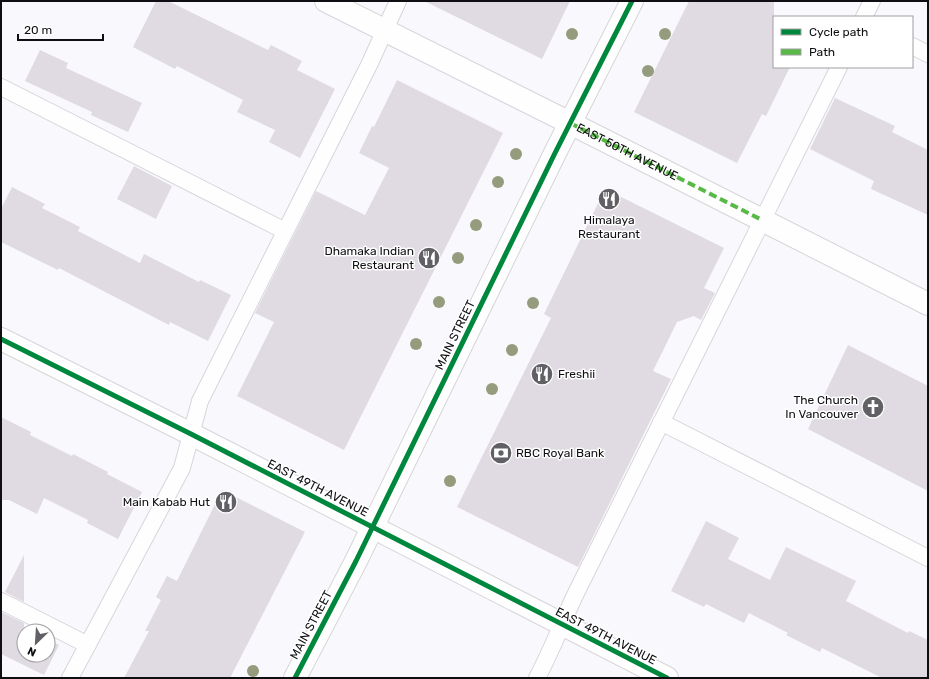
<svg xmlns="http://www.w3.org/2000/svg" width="929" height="679" font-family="Rubik,sans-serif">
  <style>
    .building { fill: #e0dae2 }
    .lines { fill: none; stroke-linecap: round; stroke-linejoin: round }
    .service-casing { stroke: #d6d6da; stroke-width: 18 }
    .pedestrian-casing { stroke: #d6d6da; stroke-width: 24 }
    .minor-casing { stroke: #d6d6da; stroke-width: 24 }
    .tertiary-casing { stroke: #d6d6da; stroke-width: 24 }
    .secondary-casing { stroke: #d6d6da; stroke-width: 24 }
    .service { stroke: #fefeff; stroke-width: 16 }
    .pedestrian { stroke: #fefeff; stroke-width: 22 }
    .minor { stroke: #fefeff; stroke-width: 22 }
    .tertiary { stroke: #fefeff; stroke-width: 22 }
    .secondary { stroke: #fefeff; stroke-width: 22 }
    .quiet { stroke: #58b947; stroke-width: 4; stroke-dasharray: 8 4; stroke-linecap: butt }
    .cycleway-casing { stroke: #fff; stroke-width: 8 }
    .cycleway { stroke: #00873e; stroke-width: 5 }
    .tree { fill: #959c7d }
    .labels { text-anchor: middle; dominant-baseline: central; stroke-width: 3; stroke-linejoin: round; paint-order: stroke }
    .street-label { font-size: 12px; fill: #0f0f13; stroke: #fff }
    .poi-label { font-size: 12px; fill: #0f0f13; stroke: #fff; text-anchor: end }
  </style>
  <rect width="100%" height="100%" fill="#f9f9fd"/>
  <!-- building -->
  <path class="building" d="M156,1H168L268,50L271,45L302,61L297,70L335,89L300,158L269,142L275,130L237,112L243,100L177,66L175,69L133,47Z
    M424,1H570L542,59Z
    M689,1H774V67H790L766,116L762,114L737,163L634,112Z
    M40,50L68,63L66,68L142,103L128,132L91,115L92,112L25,81Z
    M397,80L503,133L344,450L237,396L274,322L255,313L316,191L365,215L389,168L359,153L372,126L374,127Z
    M835,98L895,126L892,132L928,150V215L871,189L874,181L810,149Z
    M134,166L172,186L156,219L117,199Z
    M12,187L45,204L42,208L80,227L78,231L140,263L144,254L199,282L200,280L231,295L208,341L170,322L169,325L59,268L58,270L1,242V209Z
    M605,189L724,248L704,288L715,293L701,320L694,316L677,322L653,371L671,379L578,567L457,507L551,318L544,314Z
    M848,345L928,386V491L808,429Z
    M1,417L31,432L30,435L72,456L73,454L108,472L107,474L142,492L118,539L87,523L88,520L44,498L37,514L9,500H1Z
    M222,490L305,532L230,678H124L149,631H145L161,600L156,597L167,576L177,581Z
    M706,521L739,538L728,559L770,580L786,547L856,581L846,601L908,633L909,631L928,640V678H882L822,648L820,652L786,635L788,633L749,613L744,623L706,604L704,607L671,591Z
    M24,555V602L5,592Z
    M1,612L24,623V627L32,631H24V655H48V639L59,645L44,675L1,654Z"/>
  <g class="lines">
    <!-- service casing -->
    <g class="service-casing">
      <path id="service" d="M864,17L872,1
        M912,46L928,54
        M1,87L285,231
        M661,422L928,558
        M1,601L88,645
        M70,678L182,468L200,401L370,63L398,1
        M537,678C552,650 563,620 577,591L839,67"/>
    </g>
    <!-- pedestrian casing -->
    <g class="pedestrian-casing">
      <g id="pedestrian">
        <path id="s1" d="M570,123L762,220"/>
      </g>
    </g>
    <!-- minor casing -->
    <g class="minor-casing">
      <path id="minor" d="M326,1L570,123
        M762,220L928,304"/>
    </g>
    <!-- tertiary casing -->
    <g class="tertiary-casing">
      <path id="tertiary" d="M1,339L191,434L667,678"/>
    </g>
    <!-- secondary casing -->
    <g class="secondary-casing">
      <path id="secondary" d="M295,678L356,561L555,153L632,1"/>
    </g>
    <!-- service -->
    <use href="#service" class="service"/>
    <!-- pedestrian -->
    <use href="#pedestrian" class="pedestrian"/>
    <!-- minor -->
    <use href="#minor" class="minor"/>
    <!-- tertiary -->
    <use href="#tertiary" class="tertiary"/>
    <!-- secondary -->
    <use href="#secondary" class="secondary"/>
    <!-- quiet -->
    <path class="quiet" d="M570,123L762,220"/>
    <!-- cycleway casing -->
    <g class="cycleway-casing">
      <path id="cycleway" d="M1,339L191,434L667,678
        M295,678L356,561L555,153L632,1"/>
    </g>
    <!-- cycleway -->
    <use href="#cycleway" class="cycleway"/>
  </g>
  <!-- trees -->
  <g class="tree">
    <circle cx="572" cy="34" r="6"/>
    <circle cx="665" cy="34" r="6"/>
    <circle cx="648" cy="71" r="6"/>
    <circle cx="516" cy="154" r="6"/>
    <circle cx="498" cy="182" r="6"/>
    <circle cx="476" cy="225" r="6"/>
    <circle cx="458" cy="258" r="6"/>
    <circle cx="439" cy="302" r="6"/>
    <circle cx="533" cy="303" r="6"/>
    <circle cx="416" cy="344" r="6"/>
    <circle cx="512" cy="350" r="6"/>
    <circle cx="492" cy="389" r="6"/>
    <circle cx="450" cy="481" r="6"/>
    <circle cx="253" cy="671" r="6"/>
  </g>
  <!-- icons -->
  <defs>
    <g id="restaurant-disc" transform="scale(1.15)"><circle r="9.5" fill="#616165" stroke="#fff"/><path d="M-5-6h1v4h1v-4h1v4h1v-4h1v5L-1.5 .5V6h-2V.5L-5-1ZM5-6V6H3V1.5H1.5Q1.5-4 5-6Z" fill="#fff"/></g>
    <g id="church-disc" transform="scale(1.15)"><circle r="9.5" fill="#616165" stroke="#fff"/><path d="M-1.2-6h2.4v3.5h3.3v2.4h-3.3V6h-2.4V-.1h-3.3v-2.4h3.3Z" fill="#fff"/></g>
    <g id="bank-disc" transform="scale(1.15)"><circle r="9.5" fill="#616165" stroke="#fff"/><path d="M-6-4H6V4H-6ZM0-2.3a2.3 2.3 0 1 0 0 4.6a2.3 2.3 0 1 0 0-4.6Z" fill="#fff"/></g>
  </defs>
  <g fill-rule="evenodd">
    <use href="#restaurant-disc" x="609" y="199"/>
    <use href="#restaurant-disc" x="429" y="258"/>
    <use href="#restaurant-disc" x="542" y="374"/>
    <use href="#church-disc" x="873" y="407"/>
    <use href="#bank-disc" x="501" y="453"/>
    <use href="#restaurant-disc" x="226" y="502"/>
  </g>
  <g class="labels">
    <!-- street labels -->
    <g class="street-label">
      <text stroke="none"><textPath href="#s1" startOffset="64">EAST 50TH AVENUE</textPath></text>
      <text transform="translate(455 335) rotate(-64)">MAIN STREET</text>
      <text transform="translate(318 488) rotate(27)">EAST 49TH AVENUE</text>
      <text transform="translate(311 625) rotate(-62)">MAIN STREET</text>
      <text transform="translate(606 636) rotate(27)">EAST 49TH AVENUE</text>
    </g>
    <!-- poi labels -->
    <g class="poi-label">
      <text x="609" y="220" text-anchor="middle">Himalaya<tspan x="609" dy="14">Restaurant</tspan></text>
      <text x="414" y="251">Dhamaka Indian<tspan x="414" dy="14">Restaurant</tspan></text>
      <text x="558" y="374" text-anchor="start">Freshii</text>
      <text x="858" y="400">The Church<tspan x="858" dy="14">In Vancouver</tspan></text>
      <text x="516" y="453" text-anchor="start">RBC Royal Bank</text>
      <text x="210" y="502">Main Kabab Hut</text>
    </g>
  </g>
  <!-- border -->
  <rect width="929" height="679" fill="none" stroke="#0f0f13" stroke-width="4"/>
  <!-- legend -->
  <rect x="773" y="16" width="140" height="52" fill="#ffffff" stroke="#9f9fa1"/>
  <rect x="781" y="29" width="20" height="6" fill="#00873e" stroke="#9f9fa1"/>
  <text x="809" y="36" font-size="12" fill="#0f0f13">Cycle path</text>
  <rect x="781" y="49" width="20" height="6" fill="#58b947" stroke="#9f9fa1"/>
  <text x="809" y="56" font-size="12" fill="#0f0f13">Path</text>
  <!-- north arrow -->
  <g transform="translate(36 643) rotate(205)"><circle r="19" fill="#ffffff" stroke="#9f9fa1"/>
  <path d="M0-3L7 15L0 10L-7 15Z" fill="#616165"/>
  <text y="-6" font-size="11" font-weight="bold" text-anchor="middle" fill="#0f0f13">N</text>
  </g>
  <!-- scale -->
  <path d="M18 34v6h85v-6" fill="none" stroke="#0f0f13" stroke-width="2"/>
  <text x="24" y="34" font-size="12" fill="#0f0f13" stroke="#ffffff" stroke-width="3" paint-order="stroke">20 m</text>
</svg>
